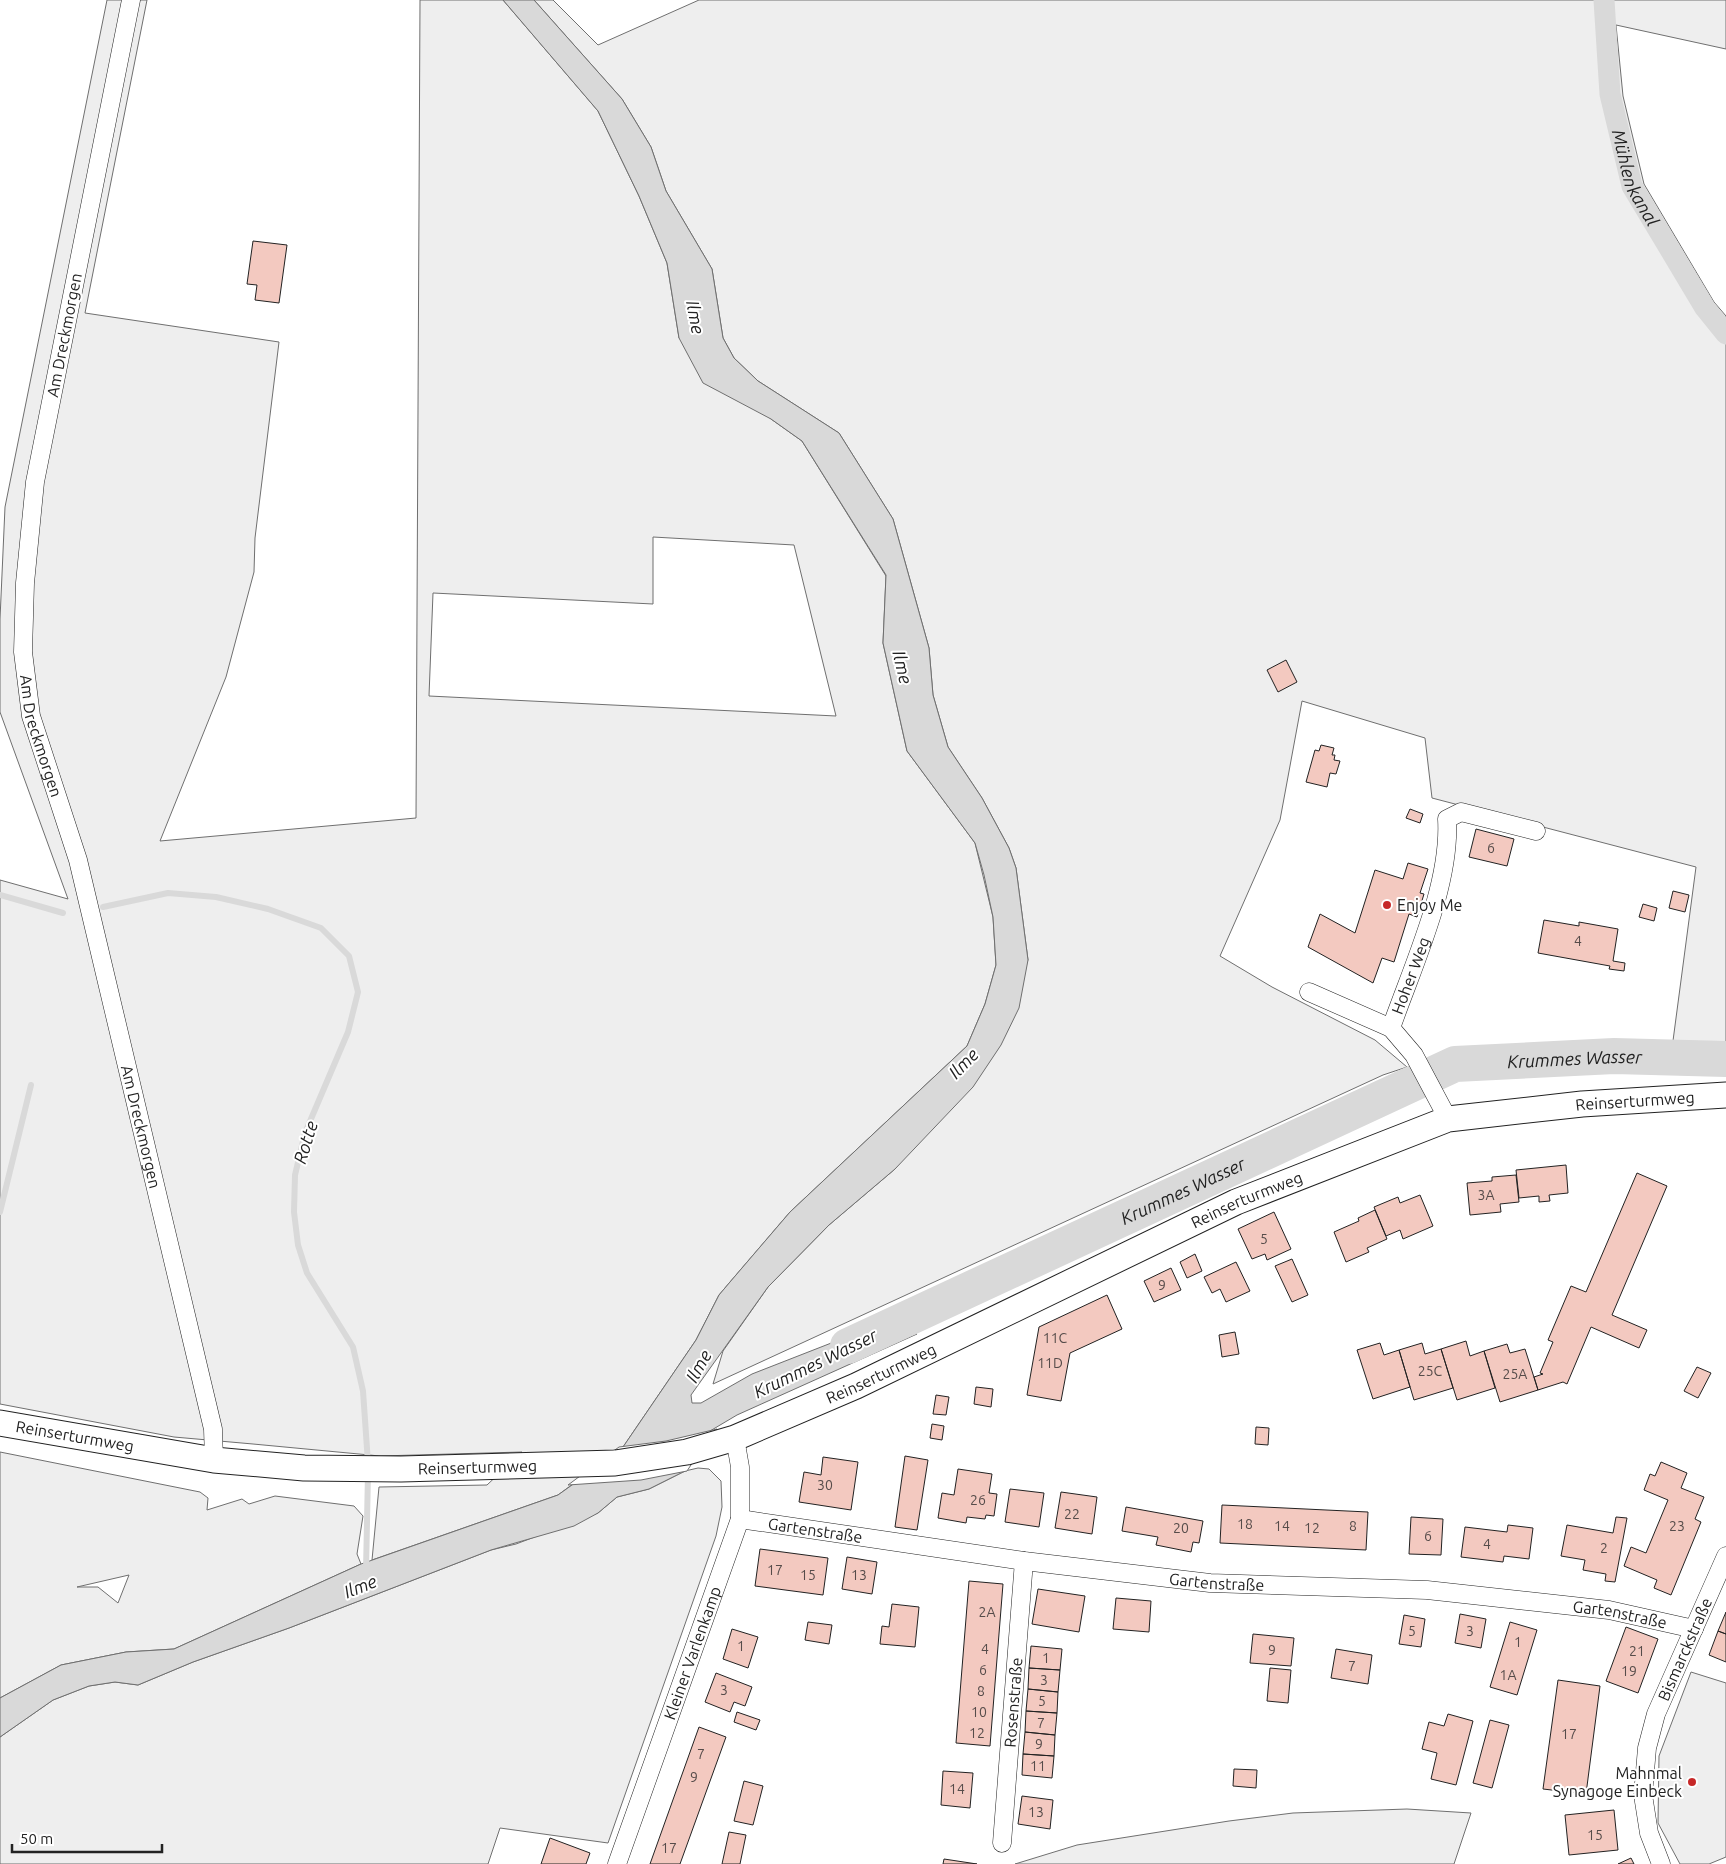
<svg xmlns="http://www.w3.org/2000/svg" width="1726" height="1864" font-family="Ubuntu,sans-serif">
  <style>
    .green { fill: #eee; stroke: #6f6f6f; fill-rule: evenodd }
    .water { fill: #d9d9d9; stroke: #6f6f6f }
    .pier { fill: #fff; stroke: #6f6f6f }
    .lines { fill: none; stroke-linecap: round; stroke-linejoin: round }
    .stream { stroke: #d9d9d9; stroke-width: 6 }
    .canal { stroke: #d9d9d9; stroke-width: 21 }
    .river { stroke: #d9d9d9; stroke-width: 36 }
    .building { fill: #f3c9c0; stroke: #222 }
    .street-casing { stroke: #222; stroke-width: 19 }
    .secondary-casing { stroke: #222; stroke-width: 27 }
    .street { stroke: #fff; stroke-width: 18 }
    .secondary { stroke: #fff; stroke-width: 25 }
    .poi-dot { fill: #c62828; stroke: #fff; stroke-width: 2 }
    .labels { text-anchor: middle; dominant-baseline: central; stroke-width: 4; stroke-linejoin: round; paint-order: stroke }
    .number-label { font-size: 14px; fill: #564c4a }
    .street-label { font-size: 16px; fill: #222; stroke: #fff }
    .poi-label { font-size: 16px; fill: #222; stroke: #fff; text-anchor: start }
    .water-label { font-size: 18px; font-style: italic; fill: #222; stroke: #fff }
  </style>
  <rect width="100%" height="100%" fill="#fff"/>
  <!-- green -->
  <path class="green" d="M107,0H147L85,313L279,342L255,538L254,572L226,677L160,841L416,818L420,0H503L598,111L639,196L667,263L679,338L771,419L802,441L886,576L883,643L907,751L975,843L993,917L996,965L985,1004L967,1046L790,1212L730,1282L719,1295L696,1340L623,1447L558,1495L372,1560L379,1487L487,1485L522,1452L380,1456L253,1444L174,1437L0,1404V880L68,899L0,712V619L5,507ZM653,537L794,545L836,716L429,696L433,593L653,604Z
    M534,0H553L598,45L699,0H1726V49L1616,25L1623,96L1644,184L1714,302L1726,316V1070L1669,1071L1696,867L1432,798L1425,738L1302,701L1280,820L1220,956L1272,987L1375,1040L1407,1067L1383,1075L713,1384L723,1351L768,1287L829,1225L895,1169L1028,960L1016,868L1009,848L982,798L948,747L933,695L929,648L893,519L839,433L758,381L734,358L723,338L712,269L666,191L651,147L622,99Z
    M0,1452L200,1492L208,1498L207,1510L242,1499L249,1504L275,1496L354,1506L363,1516L357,1554L361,1564L174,1649L126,1652L61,1665L0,1698ZM129,1575L118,1603L98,1587H77Z
    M698,1468L709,1469L721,1481L722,1507L716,1536L608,1843L500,1828L488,1864H0V1737L53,1700L89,1686L115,1682L138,1685L193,1662L289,1628L491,1550L516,1544L598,1513L617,1497L649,1489L685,1471Z
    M1691,1672L1726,1683V1857L1709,1864H1680L1658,1823L1659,1756Z
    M1407,1809L1471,1813L1454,1864H1015L1077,1845L1229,1821L1293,1813Z"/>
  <!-- water -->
  <path class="water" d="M503,0H534L622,99L651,147L666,191L712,269L723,338L734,358L758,381L839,433L893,519L929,648L933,695L948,747L982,798L1009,848L1016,868L1028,960L1019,1008L1001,1045L973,1087L895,1169L829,1225L768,1287L691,1395L692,1403H701L752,1374L885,1322L917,1334L737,1415L710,1431L685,1471L649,1489L617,1497L598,1513L574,1526L491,1550L289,1628L193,1662L138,1685L115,1682L89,1686L53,1700L0,1737V1698L61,1665L126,1652L174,1649L361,1564L558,1495L572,1485L623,1447L696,1340L719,1295L730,1282L790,1212L967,1046L985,1004L996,965L993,917L984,875L975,843L907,751L883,643L886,575L802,441L771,419L703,383L679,338L667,263L639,196L598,111Z"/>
  <!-- pier -->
  <path class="pier" d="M717,1429L712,1433L687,1471L641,1480L568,1485L619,1447L666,1441Z"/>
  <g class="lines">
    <!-- stream -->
    <path class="stream" d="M0,895L63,913
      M103,907L168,893L216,897L268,909L321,928L349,956L358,992L348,1032L305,1133L295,1175L294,1212L298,1245L307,1273L353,1347L363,1391L368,1463
      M0,1212L31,1085
      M366,1571L368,1473"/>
    <!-- canal -->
    <path class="canal" id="s1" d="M1604,0L1610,94L1632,186L1705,308L1726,334"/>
    <!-- river -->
    <path class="river" id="s2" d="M848,1346L1455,1064L1614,1056L1726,1059"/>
  </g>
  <!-- building -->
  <path class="building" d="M253,241L287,245L279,303L255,300L257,285L247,284Z
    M1286,660L1297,682L1278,692L1267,670Z
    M1321,745L1334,748L1332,755H1335L1334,760L1340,761L1336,774L1330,773L1327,787L1306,782L1315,750L1319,751Z
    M1410,809L1423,814L1420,823L1406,818Z
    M1476,829L1514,839L1507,866L1469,857Z
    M1408,863L1428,869L1420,893L1424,894L1417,917L1409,914L1394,962L1382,958L1373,983L1308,947L1320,914L1355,933L1375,870L1403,879Z
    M1673,891L1689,895L1685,912L1669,908Z
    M1643,904L1657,908L1654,921L1639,917Z
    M1544,920L1579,926V922L1618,929L1613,961L1625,963L1624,971L1609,969L1610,966L1538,953Z
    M1566,1165L1568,1193L1549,1195L1550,1201L1539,1202V1196L1519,1198L1516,1170Z
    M1637,1173L1667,1186L1612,1315L1647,1330L1639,1348L1591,1327L1567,1384L1563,1382L1538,1390L1534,1377L1543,1374L1540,1373L1553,1342L1548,1340L1571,1286L1586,1292Z
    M1516,1175L1519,1202L1500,1204L1501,1212L1470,1215L1467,1183L1492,1181V1177Z
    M1420,1195L1433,1226L1403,1239L1400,1230L1386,1236L1374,1207L1398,1197L1400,1203Z
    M1375,1210L1387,1239L1367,1248L1369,1252L1346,1262L1334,1232L1359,1221L1358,1218Z
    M1274,1212L1291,1249L1267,1260L1265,1254L1252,1259L1238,1229Z
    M1195,1254L1202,1271L1187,1278L1180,1262Z
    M1292,1259L1308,1295L1292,1302L1275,1266Z
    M1236,1262L1250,1291L1226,1302L1220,1289L1212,1293L1204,1277Z
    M1171,1268L1181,1290L1154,1302L1144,1281Z
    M1107,1295L1122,1329L1070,1353L1061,1401L1027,1395L1039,1327Z
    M1235,1332L1239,1354L1222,1357L1219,1335Z
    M1466,1341L1470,1356L1484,1351L1495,1388L1457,1400L1441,1349Z
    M1380,1343L1384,1355L1399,1350L1410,1387L1373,1399L1357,1350Z
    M1422,1343L1425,1354L1441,1349L1453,1388L1414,1400L1399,1350Z
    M1507,1344L1510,1353L1525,1349L1538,1390L1500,1402L1484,1351Z
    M1697,1367L1711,1373L1698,1398L1684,1391Z
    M976,1387L993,1389L991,1407L974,1404Z
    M936,1395L949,1397L946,1415L933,1414Z
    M932,1424L944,1426L942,1440L930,1438Z
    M1256,1427L1269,1428L1268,1445L1255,1444Z
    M905,1456L928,1460L917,1530L895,1527Z
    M823,1457L858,1462L851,1510L799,1502L804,1472L821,1475Z
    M1661,1462L1687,1473L1681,1488L1704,1497L1695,1519L1701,1522L1671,1595L1654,1588L1657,1580L1624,1566L1631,1547L1646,1553L1668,1500L1644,1490L1650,1474L1655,1476Z
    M958,1469L992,1474L989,1493L997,1494L994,1516L986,1515L985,1519L967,1517L966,1523L938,1518L942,1493L954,1495Z
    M1010,1489L1044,1493L1039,1527L1005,1522Z
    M1061,1492L1097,1497L1092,1534L1055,1528Z
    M1222,1505L1368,1512L1366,1550L1220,1543Z
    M1126,1507L1203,1521L1199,1543L1193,1542L1191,1552L1156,1545L1158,1537L1122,1531Z
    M1411,1517L1443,1519L1441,1555L1409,1554Z
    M1616,1517L1627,1518L1615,1582L1605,1581L1606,1574L1583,1570L1585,1560L1561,1556L1567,1525L1613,1533Z
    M1508,1525L1533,1528L1529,1559L1504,1556L1503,1562L1461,1557L1465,1527L1507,1532Z
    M760,1549L828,1558L823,1595L755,1586Z
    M847,1557L877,1562L872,1594L842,1589Z
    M969,1581L1003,1584L990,1746L956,1743Z
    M1038,1589L1085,1596L1079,1632L1032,1624Z
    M1116,1598L1151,1601L1149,1632L1113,1629Z
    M892,1604L919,1607L915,1647L880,1644L882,1626L889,1627Z
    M1726,1612V1634L1718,1631Z
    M1460,1614L1486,1619L1481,1648L1455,1643Z
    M1404,1615L1425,1619L1421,1647L1399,1644Z
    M808,1622L832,1625L829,1644L805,1640Z
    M1510,1622L1537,1630L1517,1695L1490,1687Z
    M1626,1627L1658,1639L1638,1693L1606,1681Z
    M732,1629L758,1637L748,1668L723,1659Z
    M1718,1631L1726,1634V1662L1709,1655Z
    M1253,1634L1294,1638L1291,1666L1250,1663Z
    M1031,1646L1062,1649L1060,1670L1029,1668Z
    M1336,1649L1372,1655L1368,1684L1331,1678Z
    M1029,1668L1060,1670L1058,1692L1028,1689Z
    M1270,1668L1291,1670L1288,1703L1267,1701Z
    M716,1673L752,1687L745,1706L734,1702L730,1712L705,1702Z
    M1558,1680L1600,1686L1586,1794L1543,1789Z
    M1028,1689L1058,1692L1057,1713L1026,1711Z
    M1026,1711L1057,1713L1055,1735L1025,1732Z
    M737,1712L760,1720L756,1730L734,1722Z
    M1448,1714L1473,1721L1456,1785L1431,1779L1437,1753L1422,1749L1429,1722L1444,1726Z
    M1490,1720L1509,1725L1492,1788L1473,1783Z
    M699,1727L726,1737L680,1864H650Z
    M1025,1732L1055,1735L1054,1756L1023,1754Z
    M1023,1754L1054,1756L1052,1778L1022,1775Z
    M1234,1769L1257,1770L1256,1788L1233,1786Z
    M943,1771L973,1773L970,1808L941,1805Z
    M744,1781L763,1786L753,1825L734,1821Z
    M1022,1796L1053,1800L1050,1829L1018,1824Z
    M1614,1810L1618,1850L1569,1855L1565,1815Z
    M729,1832L746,1835L740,1864H722Z
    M550,1838L590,1853L586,1864H541Z
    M1631,1858L1634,1864H1618Z
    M944,1859L977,1864H943Z"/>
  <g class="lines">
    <!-- street casing -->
    <g class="street-casing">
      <g id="street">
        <path id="s3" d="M131,0L35,482L25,583L23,652L31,716L78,860L213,1429L214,1460"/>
        <path d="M1309,992L1391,1028L1414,1055L1448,1119"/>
        <path id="s4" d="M1391,1028C1413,965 1451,885 1447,819L1461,812L1536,831"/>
        <path id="s5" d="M740,1519L1024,1561L1210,1583L1427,1590L1609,1610L1694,1629"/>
        <path id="s6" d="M1002,1843L1024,1561"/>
        <path id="s7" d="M617,1864L740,1519V1467L735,1438"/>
        <path id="s8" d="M1661,1864L1649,1833L1643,1795L1647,1748L1656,1714L1726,1556"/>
      </g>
    </g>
    <!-- secondary casing -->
    <g class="secondary-casing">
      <g id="secondary">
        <path id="s9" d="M0,1423L214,1460L304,1468L401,1469L615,1463L687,1452L735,1438L856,1386L1236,1202L1448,1119L1582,1104L1726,1095"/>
      </g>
    </g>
    <!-- street -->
    <use href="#street" class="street"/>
    <!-- secondary -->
    <use href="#secondary" class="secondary"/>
  </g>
  <!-- markers -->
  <g class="poi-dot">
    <circle cx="1387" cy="905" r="5"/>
    <circle cx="1692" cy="1782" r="5"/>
  </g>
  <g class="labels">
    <!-- number labels -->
    <g class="number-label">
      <text x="1491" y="848">6</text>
      <text x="1578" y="941">4</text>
      <text x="1486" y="1195">3A</text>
      <text x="1264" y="1239">5</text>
      <text x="1162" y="1285">9</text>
      <text x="1055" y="1338">11C</text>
      <text x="1050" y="1363">11D</text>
      <text x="1430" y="1371">25C</text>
      <text x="1515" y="1374">25A</text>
      <text x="825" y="1485">30</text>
      <text x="978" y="1500">26</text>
      <text x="1072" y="1514">22</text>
      <text x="1245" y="1524">18</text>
      <text x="1282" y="1526">14</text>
      <text x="1353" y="1526">8</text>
      <text x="1677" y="1526">23</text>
      <text x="1181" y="1528">20</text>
      <text x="1312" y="1528">12</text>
      <text x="1428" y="1536">6</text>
      <text x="1487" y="1544">4</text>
      <text x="1604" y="1548">2</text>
      <text x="775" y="1570">17</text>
      <text x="808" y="1575">15</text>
      <text x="859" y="1575">13</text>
      <text x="987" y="1612">2A</text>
      <text x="1412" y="1631">5</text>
      <text x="1470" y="1631">3</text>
      <text x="1518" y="1642">1</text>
      <text x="741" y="1646">1</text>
      <text x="985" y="1649">4</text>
      <text x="1272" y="1650">9</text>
      <text x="1637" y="1651">21</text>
      <text x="1046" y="1658">1</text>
      <text x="1352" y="1666">7</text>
      <text x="983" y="1670">6</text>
      <text x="1629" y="1671">19</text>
      <text x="1508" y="1675">1A</text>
      <text x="1044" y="1680">3</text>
      <text x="724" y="1690">3</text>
      <text x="981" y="1691">8</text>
      <text x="1042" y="1701">5</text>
      <text x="979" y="1712">10</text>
      <text x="1041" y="1723">7</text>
      <text x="977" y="1733">12</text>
      <text x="1569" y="1734">17</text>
      <text x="1039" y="1744">9</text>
      <text x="701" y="1754">7</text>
      <text x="1038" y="1766">11</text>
      <text x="694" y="1777">9</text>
      <text x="957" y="1789">14</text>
      <text x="1036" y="1812">13</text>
      <text x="1595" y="1835">15</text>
      <text x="669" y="1848">17</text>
    </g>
    <!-- street labels -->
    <g class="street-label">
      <text transform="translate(64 335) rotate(-79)">Am Dreckmorgen</text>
      <text stroke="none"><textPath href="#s3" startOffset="748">Am Dreckmorgen</textPath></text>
      <text stroke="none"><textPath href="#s4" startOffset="56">Hoher Weg</textPath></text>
      <text stroke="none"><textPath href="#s9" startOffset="1711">Reinserturmweg</textPath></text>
      <text stroke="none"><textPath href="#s3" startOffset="1152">Am Dreckmorgen</textPath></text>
      <text stroke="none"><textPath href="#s9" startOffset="1306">Reinserturmweg</textPath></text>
      <text stroke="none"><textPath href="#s9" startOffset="901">Reinserturmweg</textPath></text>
      <text stroke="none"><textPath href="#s9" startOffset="76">Reinserturmweg</textPath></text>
      <text stroke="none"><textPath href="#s9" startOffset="481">Reinserturmweg</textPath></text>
      <text stroke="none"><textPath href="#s5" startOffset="76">Gartenstraße</textPath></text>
      <text stroke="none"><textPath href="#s5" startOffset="481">Gartenstraße</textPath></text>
      <text stroke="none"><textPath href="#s5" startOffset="886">Gartenstraße</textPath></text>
      <text stroke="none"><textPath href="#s8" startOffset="225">Bismarckstraße</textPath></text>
      <text stroke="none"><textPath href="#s7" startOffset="224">Kleiner Varlenkamp</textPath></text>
      <text stroke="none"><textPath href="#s6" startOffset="141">Rosenstraße</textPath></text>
    </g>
    <!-- poi labels -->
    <g class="poi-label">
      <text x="1397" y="905">Enjoy Me</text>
      <text x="1682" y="1773" text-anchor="end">Mahnmal<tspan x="1682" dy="18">Synagoge Einbeck</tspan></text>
    </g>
    <!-- water labels -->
    <g class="water-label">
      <text stroke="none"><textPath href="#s1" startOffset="182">Mühlenkanal</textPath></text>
      <text transform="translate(696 317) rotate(79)">Ilme</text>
      <text transform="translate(903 667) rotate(76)">Ilme</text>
      <text stroke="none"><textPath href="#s2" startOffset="789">Krummes Wasser</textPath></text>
      <text transform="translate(963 1063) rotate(-46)">Ilme</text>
      <text transform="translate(305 1142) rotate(-73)">Rotte</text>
      <text stroke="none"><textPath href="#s2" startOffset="369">Krummes Wasser</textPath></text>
      <text transform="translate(815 1363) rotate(-26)">Krummes Wasser</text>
      <text transform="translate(698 1366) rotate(-61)">Ilme</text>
      <text transform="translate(360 1586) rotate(-22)">Ilme</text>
    </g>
  </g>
  <!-- scale -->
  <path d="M12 1844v8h150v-8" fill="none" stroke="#222222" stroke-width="2.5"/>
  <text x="20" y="1844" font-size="15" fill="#222222" stroke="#ffffff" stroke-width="4" paint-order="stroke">50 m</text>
</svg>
